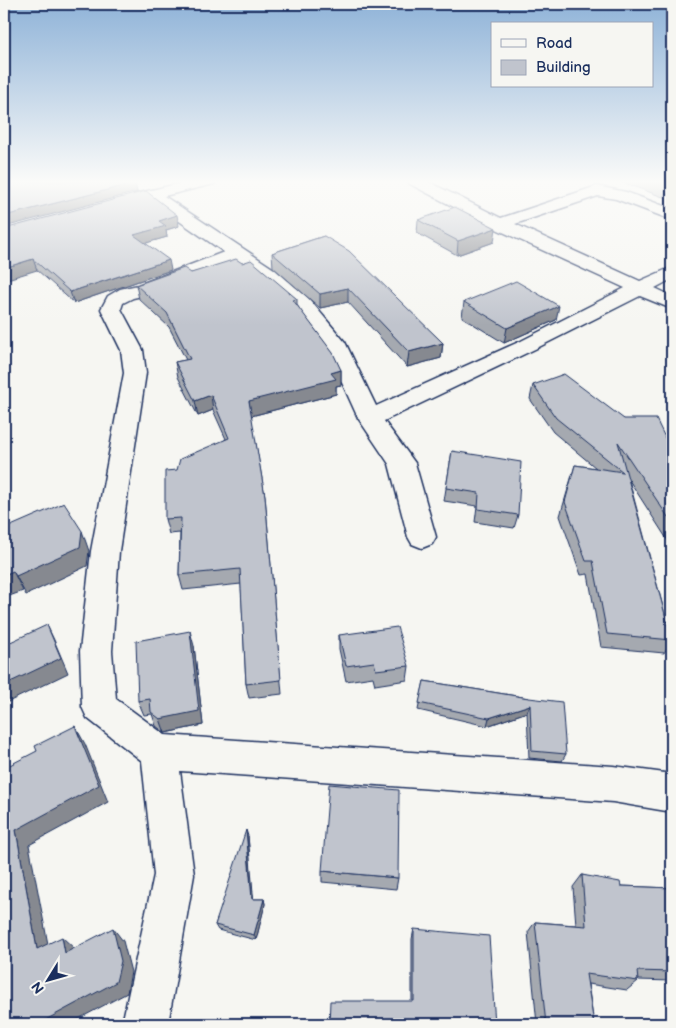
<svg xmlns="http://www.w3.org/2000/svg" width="676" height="1028" font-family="'Balsamiq Sans',sans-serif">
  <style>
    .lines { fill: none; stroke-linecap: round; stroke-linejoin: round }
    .street-casing { stroke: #1b2f5e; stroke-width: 3 }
    .street { fill: #f6f6f2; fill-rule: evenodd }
    .wall { fill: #a5a9b0; stroke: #1b2f5e }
    .shaded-wall { fill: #868990; stroke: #1b2f5e }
    .building { fill: #c0c4cd; stroke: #1b2f5e }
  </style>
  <rect width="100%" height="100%" fill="#f6f6f2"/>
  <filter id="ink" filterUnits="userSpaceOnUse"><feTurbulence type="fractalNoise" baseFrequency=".02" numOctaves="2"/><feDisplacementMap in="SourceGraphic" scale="10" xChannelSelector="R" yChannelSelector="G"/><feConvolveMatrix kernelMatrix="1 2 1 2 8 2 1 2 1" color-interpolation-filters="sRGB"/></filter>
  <g filter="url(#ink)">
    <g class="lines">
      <!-- street casing -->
      <g class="street-casing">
        <path id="street" d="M190,181H217L214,184L164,196L274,269L309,299L345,342L376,406L521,341L625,288L494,228L410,184L407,181H427L501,218L597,186L626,192L672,209V220L616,199L598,196L515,224L640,281L672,267V279L655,288L672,296V309L640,296L535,349L384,421L415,463L436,537L432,544L422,548L412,544L408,537L389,464L358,418L324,343L295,307L260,277L235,260L150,294L133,298L123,303L121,309L143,350L146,373L119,551L112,651L116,699L165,735L613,766L672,774V812L613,802L180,771L194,875L168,1024H122L154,875L142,761L87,718L82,707L80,651L91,551L124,373L121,350L101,309L108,296L120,289L138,285L224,252L149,200L140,202L134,200L132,197L134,194Z"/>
      </g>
      <!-- street -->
      <use href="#street" class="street"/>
    </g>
    <!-- wall -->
    <path class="wall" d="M619,181H672V193L663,197Z
      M418,220L494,242L457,255L417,233Z
      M179,226L166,230L167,237L145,243L171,270L74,303L37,270L4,229Z
      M324,236L443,343L441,358L407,367L348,302L320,308L273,267L272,253Z
      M242,263L297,299V305L341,370V385L336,386V394L251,416L265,496L282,694L249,698L246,684L241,584L183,590L179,575L180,533L169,534L165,519L177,470L226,439L213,410L198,416L178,377L175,362L186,360L169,327L139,299L136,285L191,273Z
      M464,302L556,320L504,343L462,317Z
      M533,385L624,419L672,452V547L629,480L672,640L664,653L601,647L588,574L581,575L560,516L575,465L596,468L553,432L530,399Z
      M452,451L518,515L514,528L475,522L477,506L444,501Z
      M339,635L409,666L407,680L375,685L373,677L346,681L339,649Z
      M194,646L203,725L165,733L156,726L152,714L144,715L138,701Z
      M424,681L529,698L566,754L562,761L529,758L527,712L487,726L418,710Z
      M248,836L253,899H264L265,904L256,940L218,930L215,925Z
      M322,871L398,878L396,889L322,882Z
      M582,875L621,886L672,888V981L638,980V981L627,990L588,984L594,1024H537L528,932L535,922L576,925L573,887Z
      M414,929L495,1024L412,1001V939Z"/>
    <!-- shaded-wall -->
    <path class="shaded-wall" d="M668,181H672V193L663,197Z
      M135,183L137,192L4,227V216Z
      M177,215L179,226L166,230L167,237L136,246L134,235L159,221Z
      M496,228L494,242L457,255L458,241Z
      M33,259L37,270L4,280V268Z
      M169,260L171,270L74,303L70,292Z
      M348,288V302L320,308V294Z
      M559,306L556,320L504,343L507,328Z
      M443,343L441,358L407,367L409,352Z
      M341,370V385L336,386V394L251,416L249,401L331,373Z
      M211,395L213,410L198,416L195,401Z
      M82,531L89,551L87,566L26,595L16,576Z
      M13,571L23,591L4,598V575Z
      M47,625L54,640L68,673L4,704V685Z
      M190,631L194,646L203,725L165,733L160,719Z
      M530,705L527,712L487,726L489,718Z
      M75,726L85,744L108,802L29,845L51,960L37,949L16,830Z
      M246,830L248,836L254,904L252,899Z
      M264,899L265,904L256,940L254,935Z
      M113,928L123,941L131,972L127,993L69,1024H38Z
      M62,937L75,949L65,953Z"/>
    <!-- building -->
    <path class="building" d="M4,181H133L135,183L4,216Z
      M146,191L177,215L159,221L166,226L134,235L169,260L70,292L33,259L4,268V229Z
      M455,207L496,228L458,241L418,220Z
      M324,236L349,251L443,343L409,352L348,288L320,294L272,253Z
      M236,259L242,263L251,260L297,299L293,300L333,353L341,370L331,373L336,379L249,401L265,496L281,680L246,684L240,569L179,575L181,518L165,519V471L177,470L180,459L229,438L211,395L195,401L175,362L190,359L167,313L136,285L184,268L191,273Z
      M516,281L559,306L507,328L464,302Z
      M564,374L624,419H656L672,452V523L618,442L672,640L607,634L593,561H586L565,502L575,465L623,472L556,418L533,385Z
      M452,451L521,462L518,515L478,509L479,493L446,488Z
      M64,503L82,531L80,547L16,576L13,571L4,575V529Z
      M47,625L61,658L4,685V645Z
      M397,627L409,666L376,670L374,662L346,666L339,635Z
      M190,631L199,711L160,719L151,712L150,699L138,701L136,641Z
      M424,681L529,698L562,702L566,754L532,751L530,705L489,718L419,703Z
      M75,726L99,785L16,830L37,949L62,937L65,953L113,928L121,961L116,982L38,1024H4V768L37,751L35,746Z
      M329,784L399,790L398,878L322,871Z
      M246,830L252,899H264L254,935L215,925Z
      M582,875L620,882L621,886L672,888V972L637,971L638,981L586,974L594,1024H546L535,922L586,926Z
      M414,929L489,936L495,1024H329L330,1001H414Z"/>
  </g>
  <!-- sky -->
  <linearGradient id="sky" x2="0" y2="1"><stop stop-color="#8fb3d8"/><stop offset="0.56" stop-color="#fbfbf9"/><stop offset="1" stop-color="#fbfbf9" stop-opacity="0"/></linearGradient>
  <rect width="676" height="325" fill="url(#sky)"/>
  <!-- margin -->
  <rect width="676" height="1028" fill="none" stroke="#f6f6f2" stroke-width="20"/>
  <rect x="10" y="10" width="656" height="1008" fill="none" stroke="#1b2f5e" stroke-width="2" filter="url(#ink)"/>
  <!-- legend -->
  <rect x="491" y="22" width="162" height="65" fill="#f6f6f2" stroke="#9ea6b7"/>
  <rect x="501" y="39" width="25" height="8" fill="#f6f6f2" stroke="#9ea6b7"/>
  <text x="536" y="48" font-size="15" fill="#1b2f5e">Road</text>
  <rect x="501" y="60" width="25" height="15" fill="#c0c4cd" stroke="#9ea6b7"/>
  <text x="536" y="72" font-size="15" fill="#1b2f5e">Building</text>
  <!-- north arrow -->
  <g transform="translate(48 980) rotate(233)" stroke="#f6f6f2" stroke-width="4" paint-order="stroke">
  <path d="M0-4L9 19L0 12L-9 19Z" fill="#1b2f5e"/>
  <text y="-8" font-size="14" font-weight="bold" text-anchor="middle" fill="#1b2f5e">N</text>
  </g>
</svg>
